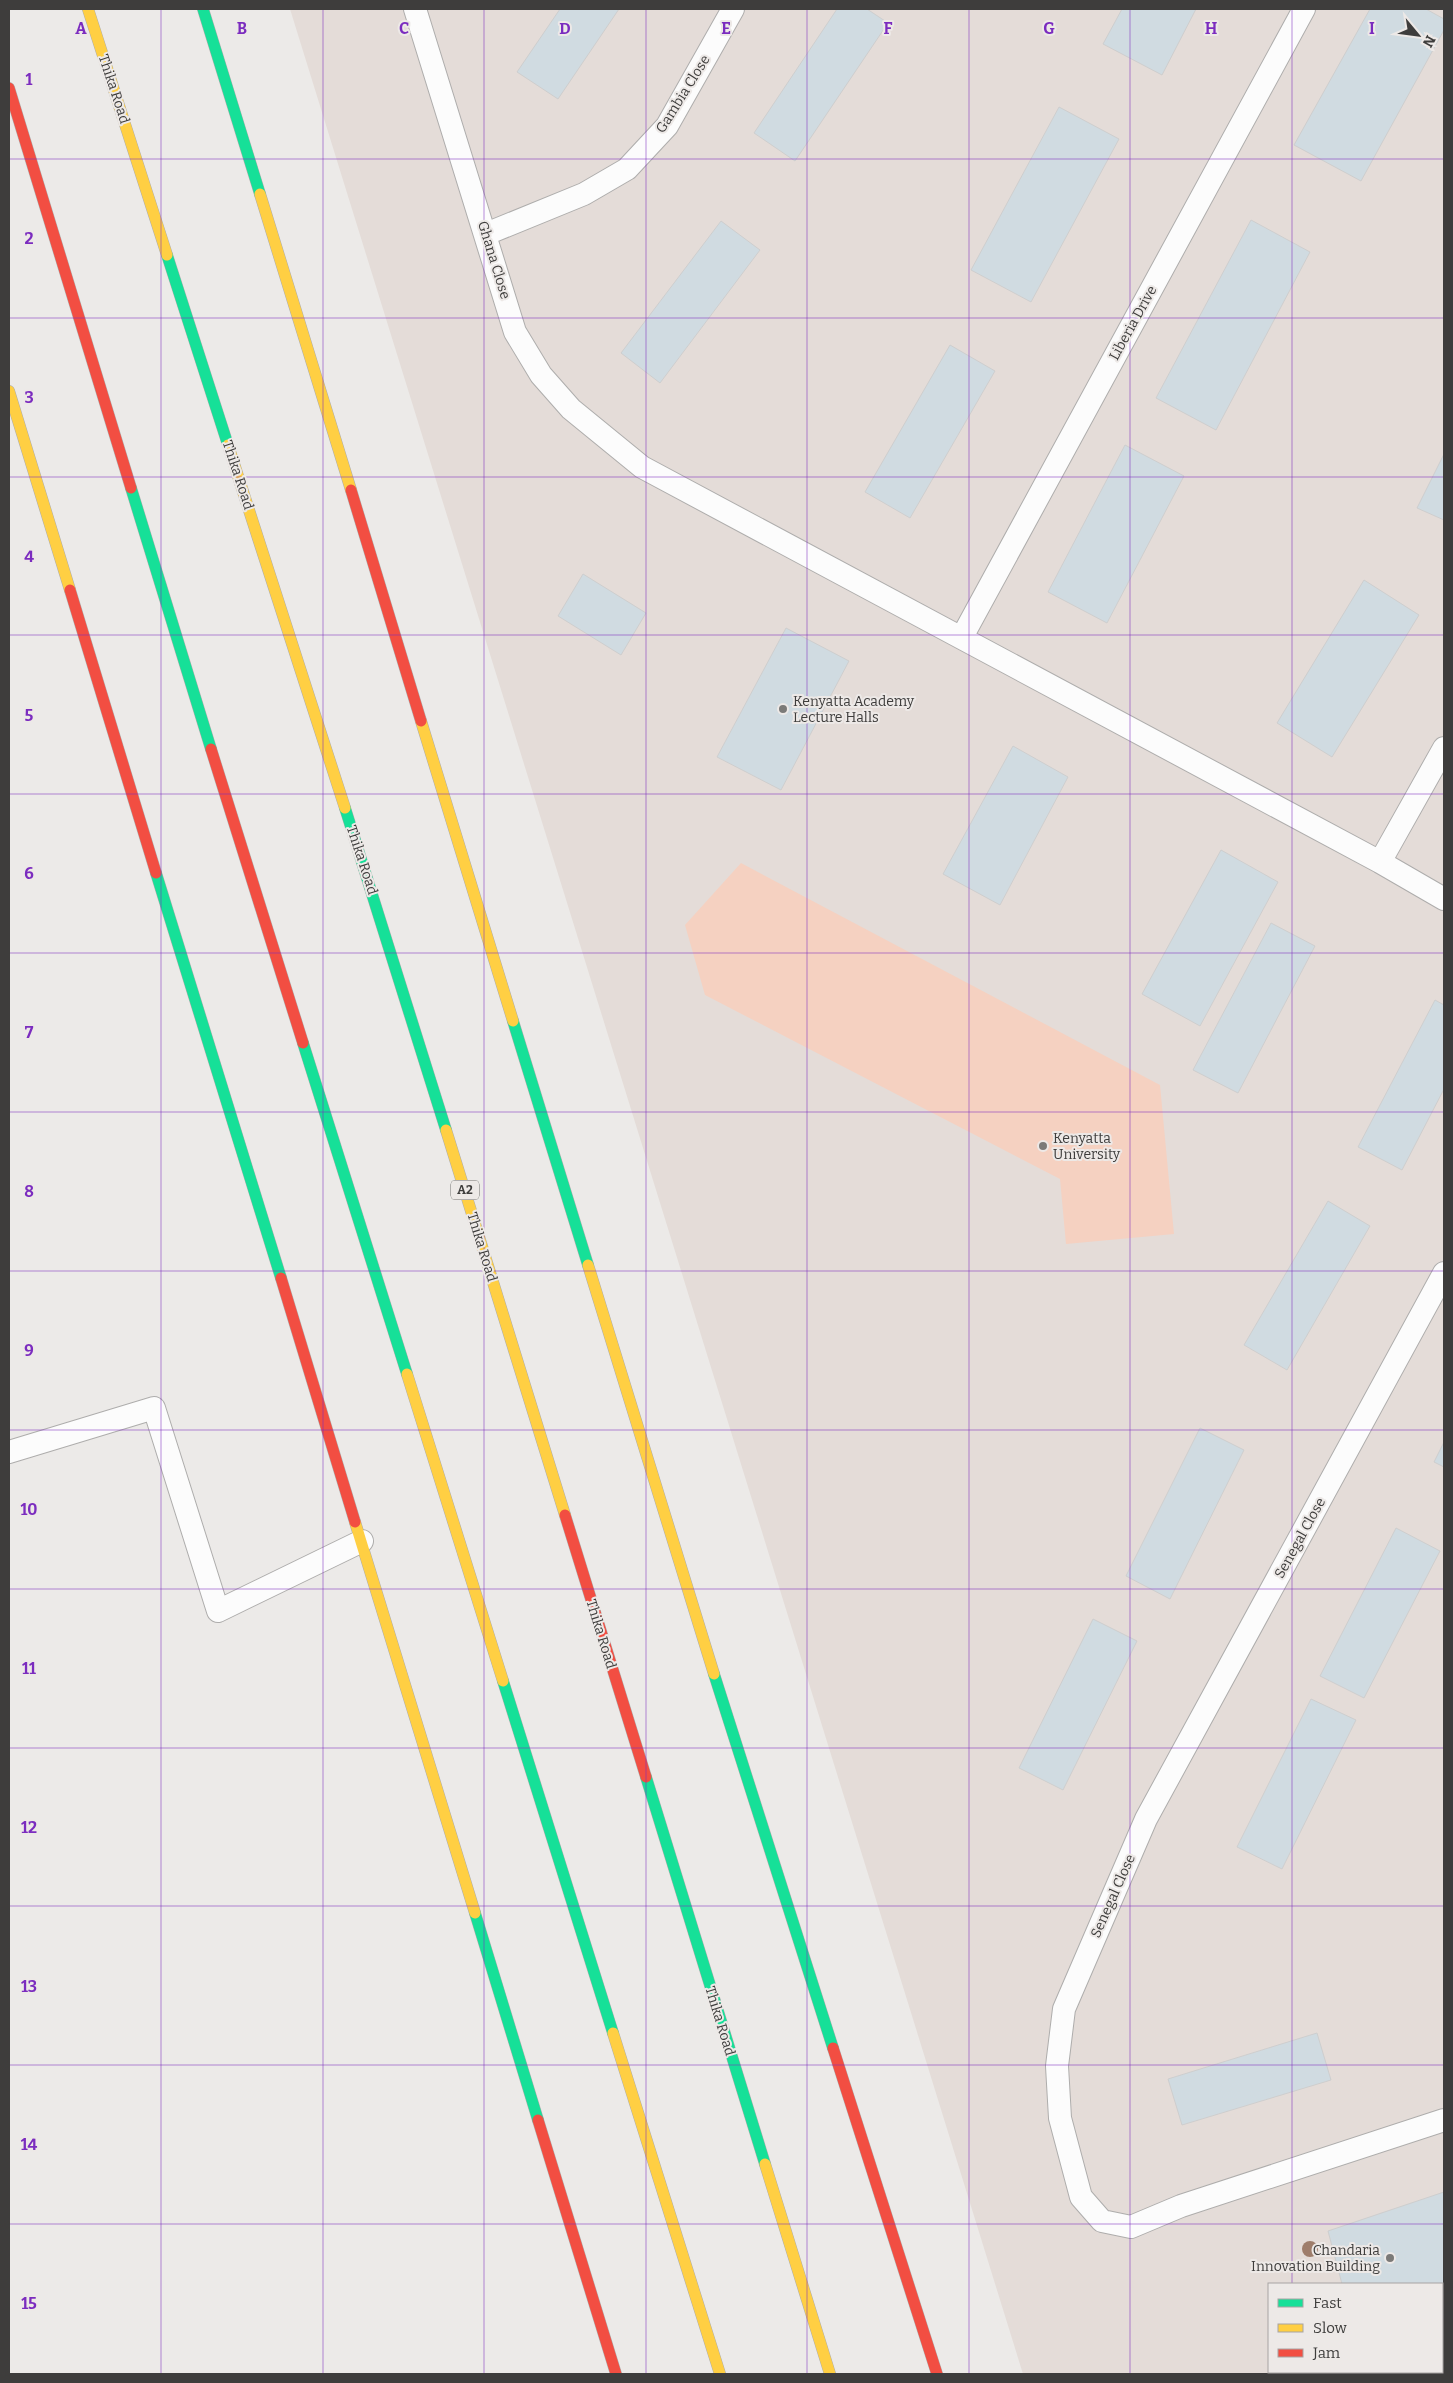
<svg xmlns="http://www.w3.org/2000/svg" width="1453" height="2383" font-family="Bitter,serif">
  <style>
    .built { fill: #e4dcd8; fill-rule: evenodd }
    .green { fill: #f5d1c1 }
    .building { fill: #d0dbe1; stroke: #cecece }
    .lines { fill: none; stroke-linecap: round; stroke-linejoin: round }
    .lane-casing { stroke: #aeadac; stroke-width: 24 }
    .fast-casing { stroke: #aeadac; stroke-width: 12 }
    .slow-casing { stroke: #aeadac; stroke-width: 12 }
    .jam-casing { stroke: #aeadac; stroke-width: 12 }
    .lane { stroke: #fcfcfc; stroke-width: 22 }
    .fast { stroke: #16e098; stroke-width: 11 }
    .slow { stroke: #ffcf43; stroke-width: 11 }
    .jam { stroke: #f24e42; stroke-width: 11 }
    .tree { fill: #9e7d6b }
    .grid { fill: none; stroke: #7b2cbf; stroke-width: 1; stroke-opacity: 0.55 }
    .poi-dot { fill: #7b7a78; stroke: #ede9e7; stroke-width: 2 }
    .labels { text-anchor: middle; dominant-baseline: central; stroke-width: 4; stroke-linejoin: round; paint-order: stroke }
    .shield { fill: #ede9e7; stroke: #72716f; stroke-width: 1 }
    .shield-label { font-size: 12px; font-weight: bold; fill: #3e3d3c }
    .street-label { font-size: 14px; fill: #3e3d3c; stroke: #ede9e7 }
    .poi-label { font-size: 14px; fill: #3e3d3c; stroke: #ede9e7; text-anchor: start }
    .grid-label { font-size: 16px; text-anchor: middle; font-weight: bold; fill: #7b2cbf; stroke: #ede9e7; stroke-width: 4; stroke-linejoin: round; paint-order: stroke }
  </style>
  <rect width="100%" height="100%" fill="#eceae8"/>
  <!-- built -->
  <path class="built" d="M290,9H1444V2374H1023ZM1269,2284H1442V2372H1269Z"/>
  <!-- green -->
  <path class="green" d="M741,863L1160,1085L1174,1234L1066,1244L1060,1179L705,995L685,925Z"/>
  <!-- building -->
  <path class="building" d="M560,9H619L558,99L517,72Z
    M837,9H867L888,23L795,161L754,133Z
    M1122,9H1196L1162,75L1103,44Z
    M1370,9H1426L1444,19V30L1361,181L1294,145Z
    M1059,107L1119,139L1031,302L971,270Z
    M1251,220L1310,252L1216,430L1156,398Z
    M721,221L760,250L660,383L621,353Z
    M950,345L995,371L910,518L865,492Z
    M1125,445L1184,476L1107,623L1048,592Z
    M1444,454V520L1417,508Z
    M583,574L646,613L621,655L558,616Z
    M1364,580L1419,615L1332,757L1277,723Z
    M786,628L849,661L781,790L717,757Z
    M1013,746L1068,777L1000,905L943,874Z
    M1221,850L1278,882L1200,1026L1142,994Z
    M1271,923L1315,946L1238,1093L1193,1070Z
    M1435,1000L1444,1005V1089L1402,1170L1358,1147Z
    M1328,1201L1370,1226L1287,1370L1244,1345Z
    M1200,1428L1244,1450L1170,1599L1126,1576Z
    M1444,1442V1467L1434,1462Z
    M1396,1528L1440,1551L1364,1698L1320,1676Z
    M1093,1619L1137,1641L1063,1790L1019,1768Z
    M1311,1699L1356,1720L1282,1869L1237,1847Z
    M1317,2033L1331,2080L1182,2125L1168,2079Z
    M1444,2192V2316L1442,2317V2284H1342L1328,2231Z"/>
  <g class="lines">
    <!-- lane casing -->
    <g class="lane-casing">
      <path id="lane" d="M415,9L515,332L541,375L571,409L642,467L1380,862L1444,899
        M486,234L584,194L627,169L667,126L733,9
        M962,637L1304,9
        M1380,862L1444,748
        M1444,1273L1146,1819L1064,2009L1057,2066L1060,2118L1081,2197L1102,2221L1131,2227L1181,2206L1444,2120
        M9,1452L154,1408L218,1611L362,1541"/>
    </g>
    <!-- fast casing -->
    <g class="fast-casing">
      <path id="fast" d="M203,9L260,194
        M167,255L228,445
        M131,488L211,749
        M345,808L446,1130
        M156,873L281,1278
        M513,1021L588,1265
        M303,1043L407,1374
        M714,1674L833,2048
        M503,1681L613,2033
        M646,1777L765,2164
        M475,1913L538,2120"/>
    </g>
    <!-- slow casing -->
    <g class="slow-casing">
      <path id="slow" d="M88,9L167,255
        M260,194L351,490
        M9,391L70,590
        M228,445L345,808
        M421,721L513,1021
        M446,1130L565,1515
        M588,1265L714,1674
        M407,1374L503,1681
        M355,1522L475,1913
        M613,2033L720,2374
        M765,2164L830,2374"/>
    </g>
    <!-- jam casing -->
    <g class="jam-casing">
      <path id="jam" d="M9,88L131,488
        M351,490L421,721
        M70,590L156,873
        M211,749L303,1043
        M281,1278L355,1522
        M565,1515L646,1777
        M833,2048L937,2374
        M538,2120L616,2374"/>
    </g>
    <!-- lane -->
    <use href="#lane" class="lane"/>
    <!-- fast -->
    <use href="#fast" class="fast"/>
    <!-- slow -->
    <use href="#slow" class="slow"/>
    <!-- jam -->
    <use href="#jam" class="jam"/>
  </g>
  <!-- trees -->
  <circle class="tree" cx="1310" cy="2249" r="8"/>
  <!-- grid -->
  <path class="grid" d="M161,9V2374M323,9V2374M484,9V2374M646,9V2374M807,9V2374M969,9V2374M1130,9V2374M1292,9V2284M9,159H1444M9,318H1444M9,477H1444M9,635H1444M9,794H1444M9,953H1444M9,1112H1444M9,1271H1444M9,1430H1444M9,1589H1444M9,1748H1444M9,1906H1444M9,2065H1444M9,2224H1444M1292,2372V2374"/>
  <!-- markers -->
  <g class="poi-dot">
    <circle cx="783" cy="709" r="5"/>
    <circle cx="1043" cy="1146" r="5"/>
    <circle cx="1390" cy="2258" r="5"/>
  </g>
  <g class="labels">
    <!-- shield labels -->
    <rect class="shield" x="451" y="1180.5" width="28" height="19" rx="4"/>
    <g class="shield-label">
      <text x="465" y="1190">A2</text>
    </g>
    <!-- street labels -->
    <g class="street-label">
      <text transform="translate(114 89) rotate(72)">Thika Road</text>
      <text transform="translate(683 94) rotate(-58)">Gambia Close</text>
      <text transform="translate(494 260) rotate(73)">Ghana Close</text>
      <text transform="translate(1133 323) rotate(-61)">Liberia Drive</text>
      <text transform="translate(238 475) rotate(72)">Thika Road</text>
      <text transform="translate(362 860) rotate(72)">Thika Road</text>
      <text transform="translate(482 1247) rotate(73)">Thika Road</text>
      <text transform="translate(1300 1538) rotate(-61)">Senegal Close</text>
      <text transform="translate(601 1634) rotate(73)">Thika Road</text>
      <text transform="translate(1113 1896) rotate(-66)">Senegal Close</text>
      <text transform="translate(720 2021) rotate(73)">Thika Road</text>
    </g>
    <!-- poi labels -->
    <g class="poi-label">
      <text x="793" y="701">Kenyatta Academy<tspan x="793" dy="16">Lecture Halls</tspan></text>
      <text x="1053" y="1138">Kenyatta<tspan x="1053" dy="16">University</tspan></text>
      <text x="1380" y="2250" text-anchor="end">Chandaria<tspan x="1380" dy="16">Innovation Building</tspan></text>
    </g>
  </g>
  <g class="grid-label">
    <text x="81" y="34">A</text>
    <text x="242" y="34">B</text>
    <text x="404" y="34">C</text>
    <text x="565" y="34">D</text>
    <text x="726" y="34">E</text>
    <text x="888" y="34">F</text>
    <text x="1049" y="34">G</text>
    <text x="1211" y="34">H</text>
    <text x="1372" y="34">I</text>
    <text x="29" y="85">1</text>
    <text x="29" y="244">2</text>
    <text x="29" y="403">3</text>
    <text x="29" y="562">4</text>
    <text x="29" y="721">5</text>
    <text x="29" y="879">6</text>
    <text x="29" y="1038">7</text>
    <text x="29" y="1197">8</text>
    <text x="29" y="1356">9</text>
    <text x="29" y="1515">10</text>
    <text x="29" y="1674">11</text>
    <text x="29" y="1833">12</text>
    <text x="29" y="1992">13</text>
    <text x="29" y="2150">14</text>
    <text x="29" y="2309">15</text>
  </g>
  <!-- border -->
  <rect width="1453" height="2383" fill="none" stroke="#3e3d3c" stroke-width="20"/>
  <!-- legend -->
  <rect x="1268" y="2283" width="175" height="90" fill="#ede9e7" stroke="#a7a4a3"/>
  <rect x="1278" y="2299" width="25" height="8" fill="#16e098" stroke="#a7a4a3"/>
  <text x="1313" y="2308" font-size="15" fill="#3e3d3c">Fast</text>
  <rect x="1278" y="2324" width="25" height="8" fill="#ffcf43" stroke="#a7a4a3"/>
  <text x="1313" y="2333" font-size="15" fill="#3e3d3c">Slow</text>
  <rect x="1278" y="2349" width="25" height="8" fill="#f24e42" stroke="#a7a4a3"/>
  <text x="1313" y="2358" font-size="15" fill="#3e3d3c">Jam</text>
  <!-- north arrow -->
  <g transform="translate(1418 35) rotate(119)" stroke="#ede9e7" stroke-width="4" paint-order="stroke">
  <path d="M0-4L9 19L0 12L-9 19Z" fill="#3e3d3c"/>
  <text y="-8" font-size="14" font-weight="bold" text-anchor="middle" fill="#3e3d3c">N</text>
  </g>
</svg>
